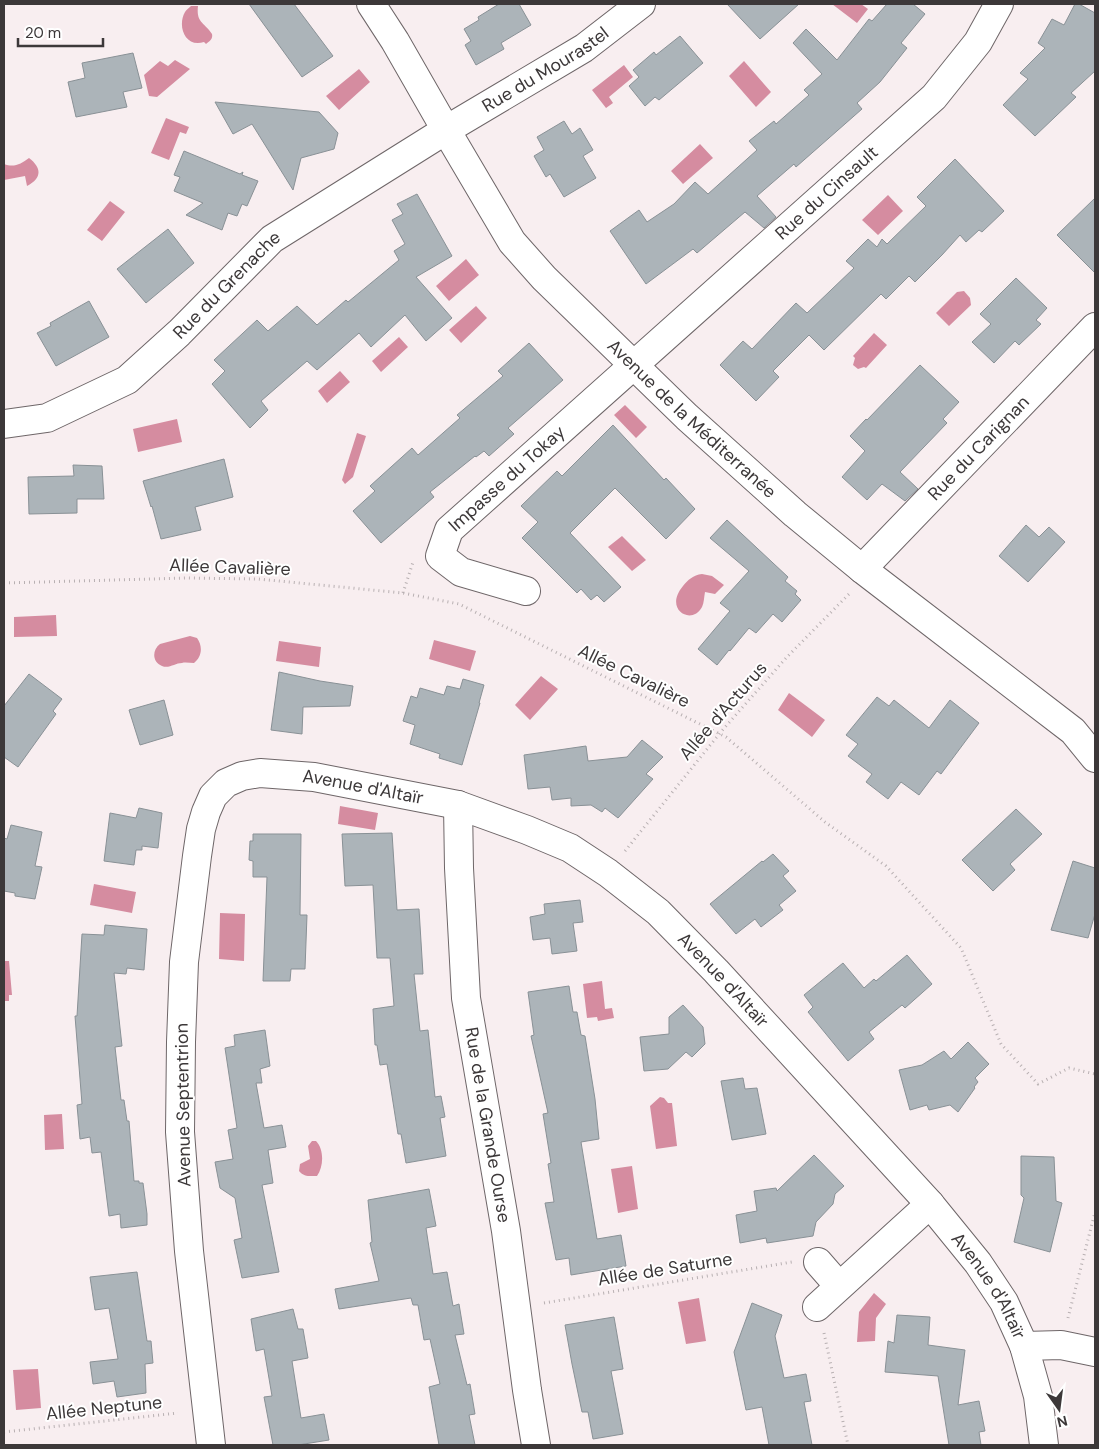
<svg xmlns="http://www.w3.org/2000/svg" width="1099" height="1449" font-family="'DM Sans',sans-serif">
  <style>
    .water { fill: #d58ca0 }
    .building { fill: #acb4b9; stroke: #899196 }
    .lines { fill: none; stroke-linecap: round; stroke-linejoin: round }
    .minor-casing { stroke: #6e6668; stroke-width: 30 }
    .path { stroke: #b8b0b2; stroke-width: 3; stroke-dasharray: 1 4; stroke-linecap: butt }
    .minor { stroke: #fff; stroke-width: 28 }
    .labels { text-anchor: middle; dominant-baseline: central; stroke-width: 4; stroke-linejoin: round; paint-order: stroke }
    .street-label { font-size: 18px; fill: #3c3839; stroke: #fff }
  </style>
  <rect width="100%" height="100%" fill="#f8eef0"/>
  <!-- water -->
  <path class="water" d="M832,4H861L868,9L857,23Z
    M191,6H198C196,23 204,22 212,34C213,39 210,41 206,44L204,42C185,48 177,26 185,12C186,10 189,8 191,6Z
    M175,60L190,69L157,97L149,96L144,75L160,61L168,66Z
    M744,61L771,92L756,107L729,76Z
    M624,65L633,77L609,97L613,103L606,108L592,90Z
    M359,69L370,82L339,110L326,96Z
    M166,118L189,127L186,134L180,132L169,160L151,153Z
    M700,144L713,158L683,184L671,171Z
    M29,158C42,168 42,178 27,186L25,176L4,180V164C14,168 21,164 29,158Z
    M888,195L903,211L878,235L862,220Z
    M110,201L125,212L102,241L87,230Z
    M466,259L479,275L449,301L436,286Z
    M964,291L970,298L971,305L949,326L936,313L957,292Z
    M476,306L487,318L461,343L449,330Z
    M874,333L887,345L866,368L864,367L858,369L853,365L855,358L853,356Z
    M399,337L408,347L381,372L372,361Z
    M340,371L350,382L327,403L318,391Z
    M625,405L647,427L636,438L614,415Z
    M177,419L182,442L138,452L133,429Z
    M357,433L366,436L353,477L345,484L342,480Z
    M622,536L646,560L632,571L608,547Z
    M702,574L712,576L724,585L715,594L705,592C704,597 704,603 702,607C692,626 663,610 683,586C688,580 693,575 702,574Z
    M56,615L57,636L14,637V617Z
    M190,636L197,638C203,646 202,657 194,663C190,663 185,662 182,663C175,663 169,669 162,666C152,662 152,650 160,644Z
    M434,640L476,651L470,671L429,659Z
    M279,641L321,647L319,667L276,661Z
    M541,676L558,689L530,720L515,705Z
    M789,693L825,720L812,737L778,710Z
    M340,806L378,813L375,830L338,824Z
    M94,884L136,892L132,913L90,905Z
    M220,913L245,914L244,961L219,959Z
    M4,961H9L12,995H9V1001H4Z
    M602,981L605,1009L612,1008L614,1018L598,1021L597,1017L587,1018L583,984Z
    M660,1097L664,1098L668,1103H672L677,1146L656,1149L650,1106Z
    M62,1114L64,1149L45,1150L44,1115Z
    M312,1141H316C324,1149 324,1166 317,1176C309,1176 304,1177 299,1171L300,1164L310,1159L308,1146Z
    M632,1166L638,1209L618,1213L611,1169Z
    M874,1293L886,1304L876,1318L875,1341L857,1342L859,1312Z
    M699,1298L706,1341L686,1344L678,1302Z
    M38,1369L41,1408L16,1410L13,1370Z"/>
  <!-- building -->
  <path class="building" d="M249,4H294L333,56L302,77Z
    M499,4H519L531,25L501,43L504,49L476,65L465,45L471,41L464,29L479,20L478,17Z
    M727,4H799L760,39Z
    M887,4H913L925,14L901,43L907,48L880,82L857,103L862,109L796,167L794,164L757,196L776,217L764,228L745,212L697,253L693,249L646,284L610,231L639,210L647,222L674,204L695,182L708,194L757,150L749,141L774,121L776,124L809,95L804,90L822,74L793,43L806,29L837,60L869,19L872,21Z
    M1075,4H1079L1095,13V71L1071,93L1076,97L1035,136L1003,105L1028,79L1020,73L1045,48L1038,43L1052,19L1064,25Z
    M680,36L703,63L659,100L655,97L645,106L629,86L639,77L633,70L654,52L656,55Z
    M133,53L142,88L123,92L127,107L76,117L68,82L85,78L82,63Z
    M215,102L319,112L338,133L334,149L301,158L293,190L252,124L233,134Z
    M564,121L572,134L580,128L593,150L583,156L596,178L564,197L550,174L546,177L534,156L544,150L537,137Z
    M184,151L240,174L243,172L242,175L258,181L247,206L242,204L237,216L228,213L222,230L186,215L203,203L174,191L180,177L174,175Z
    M955,159L1004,211L982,232L979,230L966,242L960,235L942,255L915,282L909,276L886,299L881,294L824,350L809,335L773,371L779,377L756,401L720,365L743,341L752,349L796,303L807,313L854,268L846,261L868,239L877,247L882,239L887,244L926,206L917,197Z
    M417,194L452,256L416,277L452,318L426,341L405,315L371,347L359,333L317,370L307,361L261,401L268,410L250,428L212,384L225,371L214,360L257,320L268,331L297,306L317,325L346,300L348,302L399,260L394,251L405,244L392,220L403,214L397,204Z
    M1095,198V273L1057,235Z
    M168,229L194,263L146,303L117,269Z
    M1016,278L1047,308L1036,320L1041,324L1019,345L1015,341L994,363L972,342L991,324L980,314Z
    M89,301L109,337L56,366L37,333L51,326L50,323Z
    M529,343L563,380L508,428L514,434L489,456L484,451L476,457L475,456L430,492L434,497L381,543L353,511L375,491L370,486L412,448L418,455L460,418L457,415L503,376L498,371Z
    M920,365L959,402L943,419L947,423L900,472L918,489L905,501L882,484L867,500L842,477L865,451L850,436L866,419L867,420Z
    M613,425L664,480L666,478L695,509L666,539L615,488L570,533L621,587L604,602L597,595L591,600L581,589L577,593L522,538L538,522L521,506L557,471L562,476Z
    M224,459L233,497L195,507L201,530L161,539L152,506L151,507L143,481Z
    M73,465L102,466L104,499H77V513L29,514L28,477L74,476Z
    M727,520L788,577L785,581L797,591L795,594L801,600L782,622L773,614L756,633L749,628L730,651L729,650L717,665L698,649L730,611L720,603L749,571L710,538Z
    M1026,525L1039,537L1049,527L1065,542L1028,582L999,556Z
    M279,672L320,681L353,686L350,706L303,707L302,734L271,730Z
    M29,674L62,699L53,711L56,714L18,767L4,757V706Z
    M463,679L484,685L479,703H480L462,765L439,758L440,754L410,744L415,725L403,721L411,696L417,698L420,688L444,695L447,686L460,689Z
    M877,697L889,706L894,700L929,728L950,700L979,723L941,774L937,771L919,795L901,782L888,799L866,782L872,774L848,756L858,744L846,735Z
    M164,700L173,735L140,745L129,710Z
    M642,740L663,757L646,774L653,779L618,818L605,808L602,812L591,805L571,806V798L552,800L550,787L528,789L524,755L586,746L588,761L627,757Z
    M139,808L162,813L158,848L142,846V850H136L134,865L104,861L110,813L136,818Z
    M1016,809L1042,834L1010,864L1015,870L993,891L962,860Z
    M11,825L42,832L35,866L42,867L35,899L15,896V893L4,891V838L7,839Z
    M392,833L397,910L419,909L423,974H414L420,1031L428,1030L435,1097L441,1096L445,1117L440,1118L446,1156L406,1163L401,1134H398L387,1064L380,1065L377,1045H375L373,1009L394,1006L390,958H377L373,885L345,886L342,834Z
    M253,834H301L300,915H307L305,969H291L290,981H263L267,877H253V861L249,860L250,841H253Z
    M773,854L789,871L783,876L796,891L779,905L783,910L761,927L755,919L736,934L710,904L762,861L763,862Z
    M1073,861L1095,868V914L1088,938L1051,930Z
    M580,900L583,922L573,923L577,951L552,954L550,938L533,940L530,917L545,914L544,904Z
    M105,925L147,929L144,970L127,968L126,974L114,973L122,1046L115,1047L121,1100H124L127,1121H129L134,1181H139V1183H143L147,1214V1225L121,1228L120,1214L109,1216L101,1152L92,1153L90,1137L80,1139L77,1105L82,1104L75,1016H77L82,934L104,935Z
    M907,955L932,984L905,1008L902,1005L869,1032L874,1039L848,1061L808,1012L813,1007L804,995L843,963L864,988L874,979L876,981Z
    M569,986L573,1012H577L581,1035L585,1036L595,1099L599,1139L581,1142L597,1239L621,1235L626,1266L571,1275L569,1258L556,1260L545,1203L554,1202L548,1164L551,1163L543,1114L548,1113L531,1036L534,1035L528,992Z
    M683,1005L703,1027L705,1044L692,1057L686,1052L668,1069L644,1071L640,1037L669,1034V1017Z
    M265,1030L270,1066L260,1069L262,1083H256L264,1128L282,1125L286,1147L268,1150L273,1183L262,1185L279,1272L242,1278L234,1240L242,1238L235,1198L220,1188L215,1162L233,1159L228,1130L237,1128L225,1048L235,1046L234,1035Z
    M968,1042L989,1064L975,1078L978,1082L974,1087L975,1088L958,1112L950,1105L929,1110L927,1105L910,1110L899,1070L922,1065L944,1051L951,1059Z
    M743,1078L745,1089L757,1088L766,1134L732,1140L721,1081Z
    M814,1155L844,1186L835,1194L833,1204L816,1222L813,1236L767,1243L766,1238L740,1243L736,1215L757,1211L754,1191L776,1188L777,1191Z
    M1021,1156L1054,1157L1056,1201L1062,1203L1050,1252L1014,1242L1024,1198L1021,1195Z
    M429,1189L436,1226L426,1228L433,1274L447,1272L453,1306L459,1304L464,1334L455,1335L467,1385L470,1384L475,1414L469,1415L475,1445H439L429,1387L440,1384L430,1339L424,1340L418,1305H413L411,1298L339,1309L335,1289L379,1281L370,1243L372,1242L368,1200Z
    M137,1272L147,1341H151L153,1363L145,1364L146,1393L117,1397L114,1381L93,1384L90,1362L118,1359L109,1308L95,1310L90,1277Z
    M752,1303L782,1315L775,1336L784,1378L806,1374L811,1401L804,1402L812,1445H769L762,1407L746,1410L734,1352Z
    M293,1309L298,1329H303L308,1358L292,1361L301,1418L324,1414L329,1440L298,1445H273L264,1397L272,1396L264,1349L256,1351L251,1319Z
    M897,1315L930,1317L928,1345L965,1350L958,1405L979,1401L985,1431L979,1432L981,1445H949L938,1376L885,1372L888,1341L894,1343Z
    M614,1317L623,1369L611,1371L623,1434L593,1439L588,1412H582L572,1364L565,1325Z"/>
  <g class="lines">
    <!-- minor casing -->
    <g class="minor-casing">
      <g id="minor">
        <path id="s1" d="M371,4L395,41L446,130L512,242L544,278L687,417L795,514L862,569L1073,731L1095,758"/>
        <path id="s2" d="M4,424L47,418L127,380L179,333L272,239L446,130L584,48L641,4"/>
        <path id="s3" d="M862,569L1095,327"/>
        <path id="s4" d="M526,591L461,572L440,556L449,530L934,97L978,42L999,4"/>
        <path id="s5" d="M458,805L459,868L466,998L506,1231L527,1390L536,1445"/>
        <path d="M818,1262L839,1286"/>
        <path d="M817,1307L930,1204"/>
        <path d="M1024,1346L1061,1345L1095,1352"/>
        <path id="s6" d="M211,1445L189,1251L180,1132L181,1042L184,962L197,856L201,829L206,812L213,796L226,783L242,776L260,773L314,777L458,805L527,830L570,848L608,873L658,912L716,971L930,1204L978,1263L1004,1302L1024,1346L1038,1396L1044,1445"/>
      </g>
    </g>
    <!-- path -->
    <path class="path" d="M4,583L187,578L258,579L403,593L459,604L726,737L825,822L886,866L961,948L1001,1044L1038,1084L1069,1068L1095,1074
      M403,593L413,562
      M625,851L720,733L787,657L849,594
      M544,1303L792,1262
      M1068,1318L1095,1212
      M824,1333L848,1445
      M4,1432L178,1413"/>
    <!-- minor -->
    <use href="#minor" class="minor"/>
  </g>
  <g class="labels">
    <!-- street labels -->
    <g class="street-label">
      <text stroke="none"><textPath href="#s2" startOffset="656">Rue du Mourastel</textPath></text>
      <text stroke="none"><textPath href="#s4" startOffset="628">Rue du Cinsault</textPath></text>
      <text stroke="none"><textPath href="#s2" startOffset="270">Rue du Grenache</textPath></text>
      <text stroke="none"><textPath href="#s1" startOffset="529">Avenue de la Méditerranée</textPath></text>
      <text stroke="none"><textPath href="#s3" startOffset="168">Rue du Carignan</textPath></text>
      <text stroke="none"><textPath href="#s4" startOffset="199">Impasse du Tokay</textPath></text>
      <text transform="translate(230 567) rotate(2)">Allée Cavalière</text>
      <text transform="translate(634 676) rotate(26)">Allée Cavalière</text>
      <text transform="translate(723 711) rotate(-49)">Allée d'Acturus</text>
      <text stroke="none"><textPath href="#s6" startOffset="812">Avenue d'Altaïr</textPath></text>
      <text stroke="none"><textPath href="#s6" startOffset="1232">Avenue d'Altaïr</textPath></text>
      <text transform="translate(183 1105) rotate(-91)">Avenue Septentrion</text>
      <text stroke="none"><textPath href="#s5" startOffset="322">Rue de la Grande Ourse</textPath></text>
      <text transform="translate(665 1269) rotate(-9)">Allée de Saturne</text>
      <text stroke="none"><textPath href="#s6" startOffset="1638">Avenue d'Altaïr</textPath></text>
      <text transform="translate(104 1408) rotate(-6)">Allée Neptune</text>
    </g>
  </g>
  <!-- border -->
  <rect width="1099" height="1449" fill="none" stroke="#3c3839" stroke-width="10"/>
  <!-- north arrow -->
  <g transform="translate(1059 1409) rotate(166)" stroke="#ffffff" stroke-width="4" paint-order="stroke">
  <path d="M0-4L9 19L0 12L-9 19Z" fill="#3c3839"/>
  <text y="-8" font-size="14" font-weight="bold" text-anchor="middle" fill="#3c3839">N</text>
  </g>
  <!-- scale -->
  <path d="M18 38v8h85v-8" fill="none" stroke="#3c3839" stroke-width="2.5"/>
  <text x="25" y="38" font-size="15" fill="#3c3839" stroke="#ffffff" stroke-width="4" paint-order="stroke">20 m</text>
</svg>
